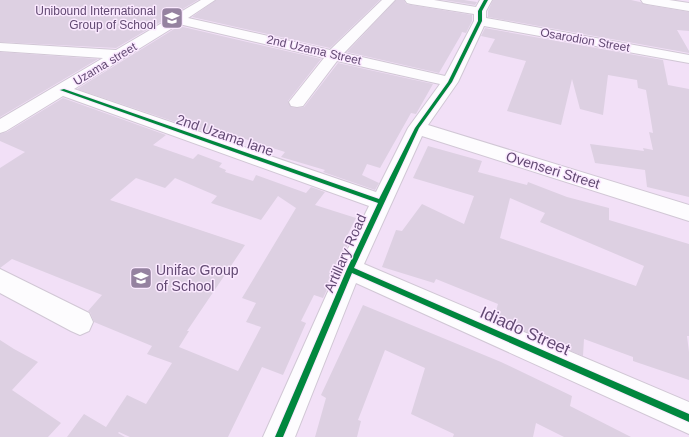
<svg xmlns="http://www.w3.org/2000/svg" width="689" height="437" font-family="Arial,sans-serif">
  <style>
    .residential { fill: #f2e0f7 }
    .building { fill: #ddd0e2; fill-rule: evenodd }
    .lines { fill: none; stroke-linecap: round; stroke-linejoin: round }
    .minor-casing { stroke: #d1c7d5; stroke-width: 2 }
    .minor { fill: #fdfcfe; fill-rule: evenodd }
    .cycleway-casing { stroke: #fbe9ff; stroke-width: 2 }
    .cycleway { fill: #00873e; fill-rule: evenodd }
    .labels { text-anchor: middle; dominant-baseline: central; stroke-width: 3; stroke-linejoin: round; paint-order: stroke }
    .far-poi-label { font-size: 12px; fill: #624a73; stroke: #fbe9ff; text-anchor: end }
    .far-street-label { font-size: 12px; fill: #624a73; stroke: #fbe9ff }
    .street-label { font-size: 14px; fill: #624a73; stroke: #fbe9ff }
    .poi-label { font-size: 14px; fill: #624a73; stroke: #fbe9ff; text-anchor: start }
    .near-street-label { font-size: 17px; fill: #624a73; stroke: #fbe9ff }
  </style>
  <rect width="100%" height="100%" fill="#f4e9f5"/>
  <!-- residential -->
  <path class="residential" d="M0,0H689V437H0Z"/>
  <!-- building -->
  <path class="building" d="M0,0H198L116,48L0,42Z
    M216,0H380L330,48L192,17Z
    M396,0H404L406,4L411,5L472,15V21L466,33L462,32L461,35L439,73L347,52Z
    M443,0H464L477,2L475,5Z
    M493,0H631L640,2L647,5L689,12V31L677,30L689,51V53L488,17V11Z
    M179,26L321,59L288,101L291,107L297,108L304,107L338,63L433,84L416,114L411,113L380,168L367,164L362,175L379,183L375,190L323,172L325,170L281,157L285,152L245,139L241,144L77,89Z
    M485,28L663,60L668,85L689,89V197L647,187L645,170L595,163L590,144L644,151L643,148L653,150L649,132L653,133L646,90L638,88L637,80L608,75L603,115L580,109L572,79L561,125L507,111L526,61L488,52L495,39L481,36Z
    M0,52L98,59L0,117Z
    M63,98L166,135L153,145L193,159L198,154L222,163L219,167L226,170L225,172L253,181L256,175L306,193L311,187L325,192L315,205L356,218L346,238L351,239L328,282L330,283L323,298L314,295L301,321L306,323L283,375L262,367L228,437H130L119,432L118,433L125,437H67L84,414L106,427L127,395L146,404L172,363L147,354L152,346L94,322L90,312L88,311L102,295L12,259L0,268V168L25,152L0,141V134L7,132ZM136,178L165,188L175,178L217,196L211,203L261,220L278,196L296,208L242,298L256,303L246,322L261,327L238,371L179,347L189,331H187L245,245L110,200Z
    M428,146L482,161L478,172L527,185L528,182L567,197L609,208V220L689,244V336H687L689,352V380L633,361V357L584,339L583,356L494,318L498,304L436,279L434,283L382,267L396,230L402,231L422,204L464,224L474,196L413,178ZM510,198L545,213L540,222L644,266L636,286L500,238Z
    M363,305L501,362L572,396L570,406L631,437H564L536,423L533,437H453L454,434L411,414L425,368L385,350L358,420L361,421L357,437H315L326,398L321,395Z
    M0,340L14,349L38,362L12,390L61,423L48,437H0Z"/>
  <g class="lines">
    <!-- minor casing -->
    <g class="minor-casing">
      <path id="minor" d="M201,0H215L188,18L330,50L382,0H395L344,53L445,76L474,21V14L411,4L407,3L405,0H434L476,7L480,0H492L486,11V18L689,55V63L484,26L458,82L428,125L689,205V221L422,136L364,264L689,402V434L356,283L295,437H263L338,269L369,206L63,96L6,131L0,133V119L103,58L0,51V43L116,50ZM179,24L324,58L289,102L291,106L297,107L303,106L337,61L440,84L408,128L376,192L74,89Z
        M641,0H669L689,3V11L647,4L643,3Z
        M0,269L89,313L93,322L89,331L80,335L71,331L0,293Z"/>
    </g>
    <!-- minor -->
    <use href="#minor" class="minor"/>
    <!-- cycleway casing -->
    <g class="cycleway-casing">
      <path id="cycleway" d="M484,0H488L482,11V21L452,82L419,128L354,268L689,414V422L352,273L283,437H275L347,269L378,203L60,90L64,89L379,199L415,128L448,82L478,21V11Z"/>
    </g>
    <!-- cycleway -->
    <use href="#cycleway" class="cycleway"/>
  </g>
  <!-- icons -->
  <defs>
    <g id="school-square" transform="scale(1.15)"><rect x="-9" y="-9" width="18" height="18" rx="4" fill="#9582a0" stroke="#fbe9ff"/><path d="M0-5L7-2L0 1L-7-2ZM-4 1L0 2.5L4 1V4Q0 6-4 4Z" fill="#fff"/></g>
  </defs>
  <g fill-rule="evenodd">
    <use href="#school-square" x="172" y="18"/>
    <use href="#school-square" x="141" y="278"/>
  </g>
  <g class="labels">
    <!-- far-poi labels -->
    <g class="far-poi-label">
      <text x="156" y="11">Unibound International<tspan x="156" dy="14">Group of School</tspan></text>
    </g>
    <!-- far-street labels -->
    <g class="far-street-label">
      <text transform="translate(585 40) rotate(10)">Osarodion Street</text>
      <text transform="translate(314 50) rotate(13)">2nd Uzama Street</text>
      <text transform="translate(105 64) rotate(-31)">Uzama street</text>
    </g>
    <!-- street labels -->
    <g class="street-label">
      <text transform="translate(225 135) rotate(19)">2nd Uzama lane</text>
      <text transform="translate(553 170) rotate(17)">Ovenseri Street</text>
      <text transform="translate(345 253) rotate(-66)">Artillary Road</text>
    </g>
    <!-- poi labels -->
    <g class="poi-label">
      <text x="156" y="270">Unifac Group<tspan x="156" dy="16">of School</tspan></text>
    </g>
    <!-- near-street labels -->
    <g class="near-street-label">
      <text transform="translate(525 331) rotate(24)">Idiado Street</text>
    </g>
  </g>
</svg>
